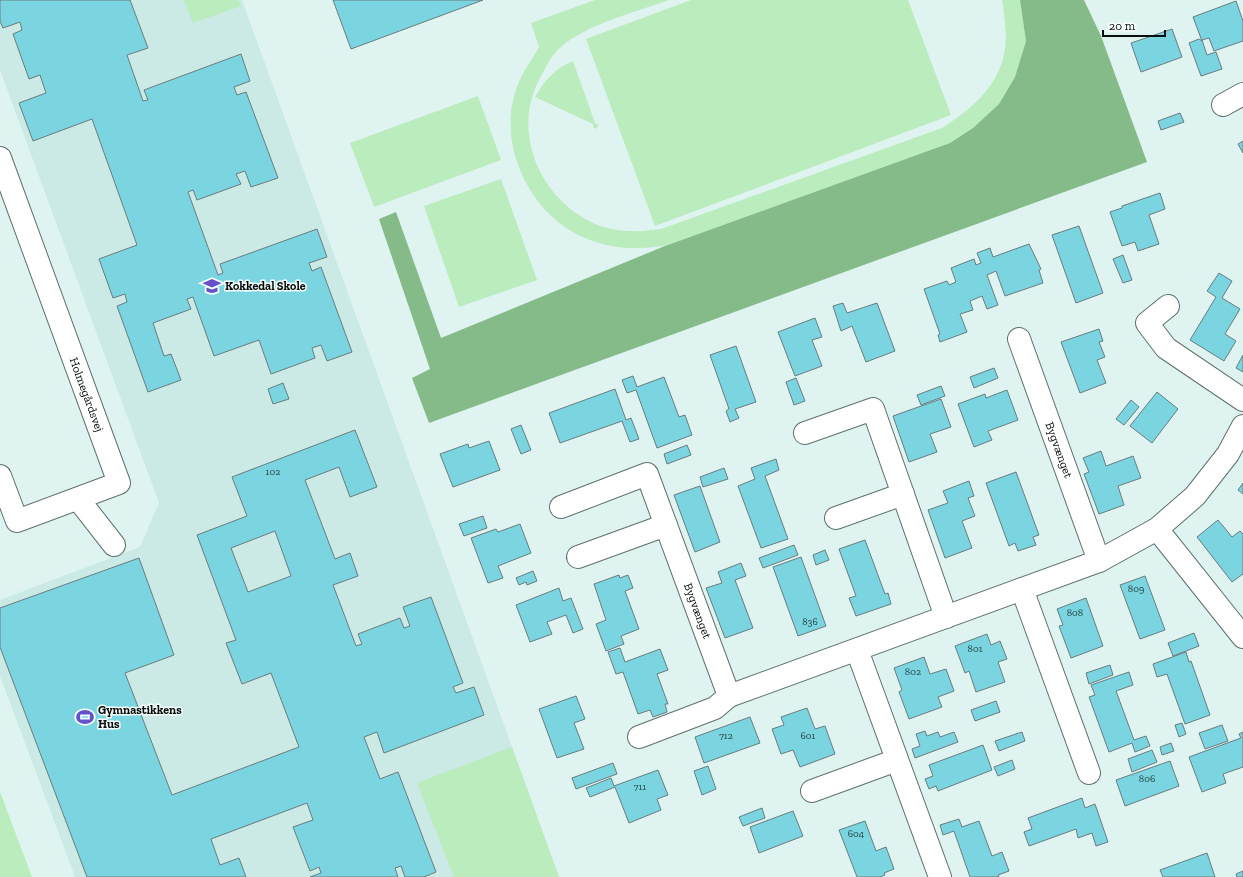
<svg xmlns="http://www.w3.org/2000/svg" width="1243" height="877" font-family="'Zilla Slab',serif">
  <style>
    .built { fill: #cbe9e5 }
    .green { fill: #baecbd }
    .forest { fill: #85ba89 }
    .building { fill: #7ad5e0; stroke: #6a7c7f; fill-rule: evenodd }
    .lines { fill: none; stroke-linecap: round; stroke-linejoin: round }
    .minor-casing { stroke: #5e706d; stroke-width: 24 }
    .minor { stroke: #fff; stroke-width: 22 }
    .labels { text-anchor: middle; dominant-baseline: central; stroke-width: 3; stroke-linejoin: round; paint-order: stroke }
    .number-label { font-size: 10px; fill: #244042 }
    .poi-label { font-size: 12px; font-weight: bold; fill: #070e0d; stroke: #f6fefd; text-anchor: start }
    .street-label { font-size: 12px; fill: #070e0d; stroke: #f6fefd }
  </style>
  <rect width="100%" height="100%" fill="#dff4f1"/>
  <!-- built -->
  <path class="built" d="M0,0H242L559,877H75L0,676V600L140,547L159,503L0,70Z"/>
  <!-- green -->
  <path class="green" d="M184,0H239L241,6L193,23Z
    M595,0H669C636,12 587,24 561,47C551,55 545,69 539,80C511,134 541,200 595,224C617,233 639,232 661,229L942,128C981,103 1011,74 1005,24C1004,16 1004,7 1002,0H1020L1026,41L1015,77L999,104L973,128L950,143L665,246C637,249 617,250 590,240C530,219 493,141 519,82C524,70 533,58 539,47L531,23Z
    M691,0H908L951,115L655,226L586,39Z
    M573,61L595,123L599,125L596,129L593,127V124L535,97C544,81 555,68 573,61Z
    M478,96L501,160L374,207L350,143Z
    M501,179L537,280L459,307L424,206Z
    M512,747L559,877H454L417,783Z
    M0,792L32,877H0Z"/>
  <!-- forest -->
  <path class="forest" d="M1020,0H1084L1101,36L1147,162L429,423L412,378L430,369L379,219L396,212L441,338L665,246L950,143L973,128L999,104L1015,77L1026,41Z"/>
  <!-- building -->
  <path class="building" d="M0,0H130L148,48L127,55L143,101L148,100L144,90L241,54L250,81L234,87L237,95L246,92L278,178L251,187L245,171L236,174L241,184L197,200L193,190L188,192L218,275L223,273L220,264L317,229L327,257L309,263L312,271L321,267L352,352L327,361L321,345L312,348L315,358L271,374L259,340L214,356L193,297L187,299L191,309L153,323L164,356L171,354L181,380L148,392L117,306L127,302L125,294L113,298L99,259L137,245L92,119L33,141L19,103L46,93L40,75L29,79L13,34L22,30L20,22L3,28L0,21Z
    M333,0H483L351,49Z
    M1236,1L1243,21V41L1214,51L1209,38L1202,40L1207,55L1216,52L1222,69L1201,76L1189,43L1199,39L1202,41L1193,17Z
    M1172,29L1182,57L1141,72L1131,43Z
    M1180,113L1184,122L1161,130L1158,121Z
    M1243,141V153L1238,144Z
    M1160,193L1165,209L1149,215L1159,244L1138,251L1135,242L1122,246L1110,212L1122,208V206Z
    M1079,226L1103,293L1076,303L1052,235Z
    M1029,244L1041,269L1039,270L1043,283L1005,296L996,271L987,275L998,305L987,309L982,296L970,301L973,310L960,314L967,332L940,342L938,335L940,334L924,289L947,281L949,285L956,282L951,268L974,259L976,265L981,263L977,253L990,248L993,257Z
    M1123,255L1132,280L1123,283L1113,259Z
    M1219,273L1232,281L1222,298L1240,309L1225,334L1236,341L1224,361L1190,340L1216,297L1207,291Z
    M843,303L847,313L877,303L895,351L866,362L852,326L841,331L833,306Z
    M815,318L822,337L812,340L822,366L795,376L778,332Z
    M1099,329L1103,341L1099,342L1105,357L1097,360L1106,383L1080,393L1061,342Z
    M736,346L756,402L735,409L739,418L730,422L726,411L729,409L710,355Z
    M1243,355V372L1236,368Z
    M994,368L998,378L974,388L970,377Z
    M633,376L637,387L664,377L679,417L685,415L692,435L657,448L636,390L627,393L622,380Z
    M796,378L805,401L794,405L786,382Z
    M283,383L289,399L273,404L268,389Z
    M941,386L945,396L921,405L917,395Z
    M615,389L626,420L631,418L639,439L630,442L622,421L560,443L549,413Z
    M1007,390L1018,420L988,431L992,440L974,447L958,404L985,394L986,398Z
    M1157,392L1178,409L1152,443L1130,426Z
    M941,399L951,427L930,434L937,452L909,462L893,416Z
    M1131,400L1139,407L1124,425L1116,419Z
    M521,425L531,450L521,454L511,429Z
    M355,430L377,487L350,497L339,467L305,480L335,559L350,553L358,576L333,585L356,646L362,644L358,634L400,618L404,628L410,626L403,607L431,597L463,683L453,687L456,693L474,687L484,715L384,753L377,732L364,737L380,779L398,772L436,872L424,877H405L401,866L395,868L398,877H310L321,873L319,867L310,871L293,827L313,820L307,803L211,839L220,865L239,858L246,877H87L0,647V608L139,558L174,655L125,673L172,795L299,747L271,673L242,684L226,643L236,640L197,535L247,516L232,477ZM275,531L291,576L248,592L231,548Z
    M489,441L500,470L453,487L440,454L468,444L469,448Z
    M687,445L691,455L667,464L664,454Z
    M1101,451L1106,466L1133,456L1141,478L1118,486L1124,505L1099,514L1084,474L1089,472L1083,458Z
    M776,459L779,470L765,476L788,539L761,548L738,486L755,479L751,468Z
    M724,468L728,479L703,487L700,477Z
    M1016,472L1039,535L1033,537L1036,545L1018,551L1015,543L1009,546L986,483Z
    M969,481L974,496L968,498L975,516L962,521L972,548L945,558L928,510L948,503L943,491Z
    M1243,483V494L1238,490Z
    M700,486L720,542L695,552L674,495Z
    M483,516L487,528L464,536L459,524Z
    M1218,520L1232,537L1240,531L1243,534V574L1232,582L1197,537Z
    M520,524L531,553L498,566L503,578L488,583L471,538L496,529L498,532Z
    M865,540L885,594L888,593L891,604L856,616L849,598L856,596L839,549Z
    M794,545L798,555L763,568L759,558Z
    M825,550L829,560L816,565L813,555Z
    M801,557L826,626L798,636L773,567Z
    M741,563L746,576L735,580L753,628L725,638L706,588L722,583L718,572Z
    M533,571L537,581L527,585L526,582L519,585L516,578Z
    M619,575L620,578L628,575L633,588L625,591L639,629L621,636L624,644L606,651L596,624L606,620L594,584Z
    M1145,576L1165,630L1140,639L1120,585Z
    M559,588L563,601L571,598L583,629L573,633L566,615L547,622L552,634L530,642L516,605Z
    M1086,598L1103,646L1071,658L1059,626L1063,625L1057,609Z
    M1194,633L1199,646L1173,656L1168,643Z
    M987,634L991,645L1000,641L1007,659L998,662L1005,682L976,692L969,671L965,673L955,646Z
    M620,648L625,662L660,649L668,670L657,674L668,704H665L667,712L653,717L650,710L638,714L623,672L616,674L608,652Z
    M1186,652L1189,662L1191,661L1210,715L1185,724L1167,674L1157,677L1153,664Z
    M924,657L930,674L946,669L954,691L938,697L942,707L909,719L899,692L902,690L894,668Z
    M1110,665L1113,675L1089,684L1086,673Z
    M1129,672L1133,685L1116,691L1134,740L1146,736L1150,746L1135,752L1132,743L1109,752L1089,697L1095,695L1091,685Z
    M576,696L585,719L574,723L584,749L557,758L539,709Z
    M996,701L1000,712L975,721L971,710Z
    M807,708L815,729L825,726L835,754L800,767L793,750L781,754L772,729L784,725L781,717Z
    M750,717L760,743L704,763L695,737Z
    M1182,723L1186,734L1179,737L1175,725Z
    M1222,725L1228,741L1205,749L1199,733Z
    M925,731L927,736L938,732L940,737L954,732L958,742L915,758L912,749L920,746L916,734Z
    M1022,732L1025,741L999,751L995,741Z
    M1243,732V767L1223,774L1226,783L1202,792L1189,757L1241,738L1239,734Z
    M1171,743L1174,751L1162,755L1160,747Z
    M983,745L992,770L938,791L936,786L929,789L925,779L933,776L929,765Z
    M1152,750L1157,762L1132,772L1128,759Z
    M1012,760L1015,769L998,776L994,767Z
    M1170,761L1179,786L1125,806L1116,780Z
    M613,763L617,774L576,789L572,778Z
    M708,766L716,789L702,795L694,771Z
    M658,770L668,795L657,799L661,810L629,823L615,787L590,797L586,788L611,778L614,786Z
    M1082,798L1085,808L1095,804L1108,842L1096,846L1092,833L1078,838L1076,829L1029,846L1024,832L1032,829L1028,818Z
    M762,808L765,818L743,826L739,817Z
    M793,811L803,836L759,853L750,827Z
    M959,819L962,827L979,821L992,856L1002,852L1009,871L998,875L999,877H970L954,831L943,835L940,825Z
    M865,821L876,851L886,847L894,869L884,873L885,875L880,877H857L839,830Z
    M1207,853L1215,877H1163L1160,870Z
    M1243,871V877H1237L1236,874Z"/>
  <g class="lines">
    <!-- minor casing -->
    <g class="minor-casing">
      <g id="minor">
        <path d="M1223,105L1243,94"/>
        <path id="s1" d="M0,158L119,483L17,521L0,476"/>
        <path d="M1168,306L1147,323L1166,348L1243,400"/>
        <path id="s2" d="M1019,339L1099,561"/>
        <path d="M805,433L873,409L946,617"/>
        <path d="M78,499L114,545"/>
        <path id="s3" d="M561,507L647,474L729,696L1099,561L1157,529L1195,496L1228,454L1243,426"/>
        <path d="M836,518L903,494"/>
        <path d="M1157,529L1243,637"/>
        <path d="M578,557L666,525"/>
        <path d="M1022,589L1089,773"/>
        <path d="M857,650L940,877"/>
        <path d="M639,737L715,708L729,696"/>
        <path d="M812,791L897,760"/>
      </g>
    </g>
    <!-- minor -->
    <use href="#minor" class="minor"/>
  </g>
  <!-- icons -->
  <defs>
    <g id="school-bare" transform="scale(1.38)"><path d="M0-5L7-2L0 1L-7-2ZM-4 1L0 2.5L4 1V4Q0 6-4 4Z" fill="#6552cb" stroke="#f6fefd" stroke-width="2.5" paint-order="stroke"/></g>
    <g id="stadium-bare" transform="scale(1.38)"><path d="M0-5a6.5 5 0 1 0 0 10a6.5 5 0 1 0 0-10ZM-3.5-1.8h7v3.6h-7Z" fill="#6552cb" stroke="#f6fefd" stroke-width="2.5" paint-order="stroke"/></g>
  </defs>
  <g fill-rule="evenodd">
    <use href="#school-bare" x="212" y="286"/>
    <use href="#stadium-bare" x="85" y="717"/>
  </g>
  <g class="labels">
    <!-- number labels -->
    <g class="number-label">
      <text x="273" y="472">102</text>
      <text x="1136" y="589">809</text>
      <text x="1075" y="613">808</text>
      <text x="810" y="622">836</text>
      <text x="975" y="649">801</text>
      <text x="913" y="672">802</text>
      <text x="726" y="736">712</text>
      <text x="808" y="736">601</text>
      <text x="1147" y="779">806</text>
      <text x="640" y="787">711</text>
      <text x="856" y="834">604</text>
    </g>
    <!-- poi labels -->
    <g class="poi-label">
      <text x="225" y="286">Kokkedal Skole</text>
      <text x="98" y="710">Gymnastikkens<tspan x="98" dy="14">Hus</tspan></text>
    </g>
    <!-- street labels -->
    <g class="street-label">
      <text stroke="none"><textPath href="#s1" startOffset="252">Holmegårdsvej</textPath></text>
      <text stroke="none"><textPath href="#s2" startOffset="118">Bygvænget</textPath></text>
      <text stroke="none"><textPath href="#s3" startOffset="238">Bygvænget</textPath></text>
    </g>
  </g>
  <!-- scale -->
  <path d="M1103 30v6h62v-6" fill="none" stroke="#070e0d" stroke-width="2"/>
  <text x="1109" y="30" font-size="12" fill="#070e0d" stroke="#f6fefd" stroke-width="3" paint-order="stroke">20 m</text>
</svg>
